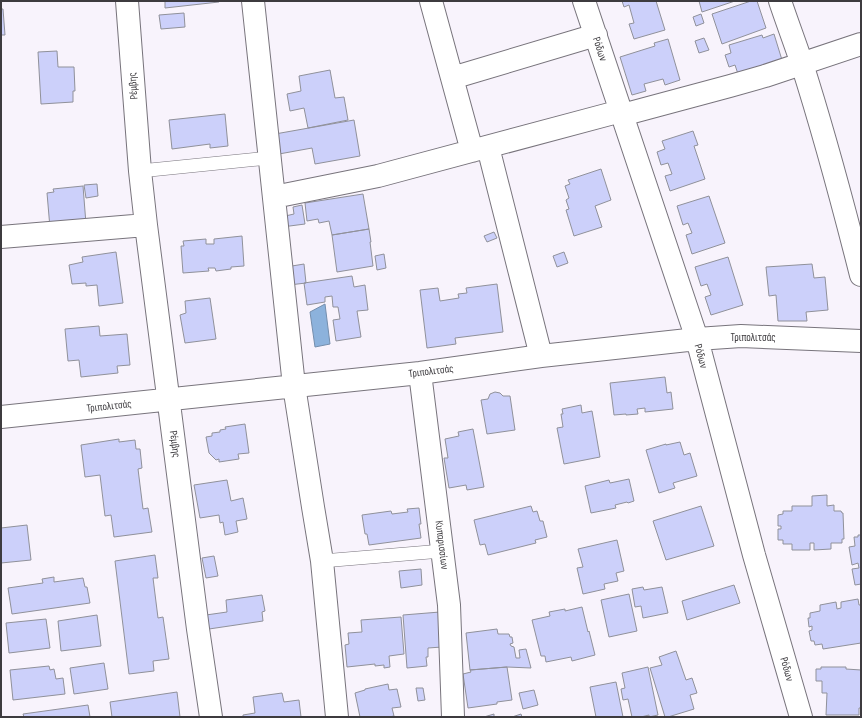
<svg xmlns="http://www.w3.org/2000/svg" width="862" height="718" font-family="'Sofia Sans Condensed',sans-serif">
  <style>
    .water { fill: #8cb2dc; stroke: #748ead }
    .building { fill: #ccd0fa; stroke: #90919a }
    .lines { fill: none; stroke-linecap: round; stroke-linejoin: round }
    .lane-casing { stroke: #78747c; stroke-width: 14 }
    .street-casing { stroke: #78747c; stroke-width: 24 }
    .lane { stroke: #fff; stroke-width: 13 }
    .street { stroke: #fff; stroke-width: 22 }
    .labels { text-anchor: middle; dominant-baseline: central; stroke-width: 3; stroke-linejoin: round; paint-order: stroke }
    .street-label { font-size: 11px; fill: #3d3b3f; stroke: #fff }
  </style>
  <rect width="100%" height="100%" fill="#f8f3fc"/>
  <!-- water -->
  <path class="water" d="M325,304L330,344L315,347L310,312Z"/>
  <!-- building -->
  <path class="building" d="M165,1H219V2L165,8Z
    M622,1H656L665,30L634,39L629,24L634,23L629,5L624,7Z
    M699,1H735L702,12Z
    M751,1H757L766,28L722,44L712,14Z
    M1,9H3L5,35H1Z
    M184,13L185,27L161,29L159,15Z
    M701,14L704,23L696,26L693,17Z
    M774,34L782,60L738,74L735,65L729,67L725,55L731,53L729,45L762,35L763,38Z
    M704,38L709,50L699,53L695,41Z
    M668,39L680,80L665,85L663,79L644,84L646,91L632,95L620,57L655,46L654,43Z
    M57,51L58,67H74L75,91H73V102L41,104L38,52Z
    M330,70L335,98L344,97L348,120L308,128L304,108L290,111L287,94L301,91L299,76Z
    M225,114L228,146L210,148V144L172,149L169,120Z
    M354,120L360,156L315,164L312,148L279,154L275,134Z
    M693,131L698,145L694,146L705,179L670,191L665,176L672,174L668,163L661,165L657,152L665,149L662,141Z
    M601,169L611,200L595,206L602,227L574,236L566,210L569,209L566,200L569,198L565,186L570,184L568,180Z
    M97,184L98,196L86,198L84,185Z
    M83,186L86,224L50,228L47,193L54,192L53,189Z
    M363,194L369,229L332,235L329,221L319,223L318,219L307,221L305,203Z
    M709,196L725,243L692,254L686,235L692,233L688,223L683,225L677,206Z
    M302,205L305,224L282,227L281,217L294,214L293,207Z
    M369,229L371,242H370L373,266L337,272L332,235Z
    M494,232L497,238L487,242L484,236Z
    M242,236L244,266L231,267V269L216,271L215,268H208L209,271L183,273L181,246H184L183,241L206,239V244H214V239Z
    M116,252L123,303L99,306L97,285L86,286V283L72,284L69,265L83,262L82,257Z
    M564,252L568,263L557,267L553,256Z
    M384,254L386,268L377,270L375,256Z
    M728,257L743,305L711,315L705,297L711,295L707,284L701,286L695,267Z
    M304,264L306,283L289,285L286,267Z
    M812,264L814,278L825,277L828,310L806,312L807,321H778L776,295L769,296L766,267Z
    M352,276L354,287L365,285L368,310L357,311L361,337L336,341L333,320L340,319L338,307H333L332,296L325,297V302L307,305L304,283Z
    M497,284L503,332L455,338L456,344L427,348L420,290L438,288L440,301L459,298L458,294L467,293L466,288Z
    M210,298L216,339L185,343L180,315L186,313L185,301Z
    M99,326L100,336L127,334L130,365L117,366L118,373L81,377L79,360L68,361L65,329Z
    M665,377L667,393L671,392L673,409L645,412V408L637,409L638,414L626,415V414L614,415L610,383Z
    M495,392L500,393L503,396H510L515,430L487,434L481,400L488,399L490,394Z
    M581,405L582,413L592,411L600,457L564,464L557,428L563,427L561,414H563L562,409Z
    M245,424L249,453L238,454L239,459L219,462V459L216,460L209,453L206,437L212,436V433L220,432V430L226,429L225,427Z
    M473,429L484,487L467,490L466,485L449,488L444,458H448L445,439L459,436L458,432Z
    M119,439V442L135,440L136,449H140L142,468L138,469L143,509L148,508L152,532L114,537L111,515L105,516L100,475L85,477L81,445Z
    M680,442L684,455L690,453L697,476L673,483L675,488L659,493L646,450L666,444V445Z
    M629,479L634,501L628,503L627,502L615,505L616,508L591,513L585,486L609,480L610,483Z
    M227,480L231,501L243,498L247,519L236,521L238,532L225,535L223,522L220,523L219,515L200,518L194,485Z
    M827,495V506L834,505V511H841L842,513H843L844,539H842V543H831V549L814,550V543H810V550H792V544H783V540H778V529H781V526H778V515L783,514V511H792V506H812V496Z
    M531,506L533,512L537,511L540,521H543L547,537L535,540L536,543L488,555L485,544L480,545L474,520Z
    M701,506L714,546L666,560L653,521Z
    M419,508L421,524H419L421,538L369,545L367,534H365L362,515L391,511L392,514L408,512L407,509Z
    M27,525L31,560L1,563V528Z
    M858,535H861V584L855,585L852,569L859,568L858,563L852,565L849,547L855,546L854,537H858Z
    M617,540L624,571L616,573L618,581L604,584L605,589L583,594L577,568L583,567L578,549Z
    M155,555L158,578H153L158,618L163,617L169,659L153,661L154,671L129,674L115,561Z
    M214,556L218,576L206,578L202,558Z
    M421,569L422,585L401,588L399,571Z
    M54,577V582L83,578L85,587H87L90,603L12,614L8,588L43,583L42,579Z
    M734,585L740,603L687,620L682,601Z
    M643,587L644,590L662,587L668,613L643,618L641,606L635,607L632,589Z
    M629,594L637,631L609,637L601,600Z
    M262,595L265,611L262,612L263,621L209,629L206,615L227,612L226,600Z
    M858,599L859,605H861V643L823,649L822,644L815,645L814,641H811L809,631L812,630V626L809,627L808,618H810V613L820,611V605L836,602L837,609L841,608V602Z
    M582,607L588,632L589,631L595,655L572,661L571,657L546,662L545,656H541L532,620L550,616L549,612L565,609V611Z
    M440,612L442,647L428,648V657H426L427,666L407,668L403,615Z
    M97,615L101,646L61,651L58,621Z
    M401,617L404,654L389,656L390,667L384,668V665L375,666V664L347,667L345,645L349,644L348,633L362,632L361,620Z
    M46,619L50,648L9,653L6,623Z
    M497,629L498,634H509L510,637H512L513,643L510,644L511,646L514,647L516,658H520L519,650L526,649L531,668L507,667L470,670L466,633Z
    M676,651L686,680L692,678L697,693L690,695L694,709L668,717H665L650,668L662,665L659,657Z
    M104,663L108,689L74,694L70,668Z
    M49,666L50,670L54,669L56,679L63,678L65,694L13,700L10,670Z
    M507,667L512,700L497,702V704L468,708L463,674L471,672L470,670Z
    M648,667L658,715L649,717V715L641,717H632L628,699L623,700L621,689L625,688L622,673Z
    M821,667H846V669L861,670V708H859V715H826L827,693H822V681H816V669H821Z
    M616,682L623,717H596L590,687Z
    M388,684L389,690L397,689L401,707L392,708L394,716L389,717H360L355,693L365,690V689Z
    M416,688H423L425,700L418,701Z
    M534,690L538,705L523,709L519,693Z
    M177,692L180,717H112L110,702Z
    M282,693L284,702L299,700L301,717H243V715L255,713L253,697Z
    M88,705L90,717H24L23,714Z
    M494,714V717H484Z
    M521,714L522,717H512Z"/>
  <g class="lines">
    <!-- lane casing -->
    <g class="lane-casing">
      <path id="lane" d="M140,171L269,158
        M322,561L442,551"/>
    </g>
    <!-- street casing -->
    <g class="street-casing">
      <path id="street" d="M127,1L140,171L146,225L198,629L211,717
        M253,1L294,386L313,507L322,561L337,717
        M431,1L472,151
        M584,1L697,339L754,555L801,717
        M780,1C787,22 795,43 802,64C824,133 843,204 861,275
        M452,78L596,35
        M622,115L730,86L765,76L861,44
        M488,147L541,356
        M274,197L378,176L621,111
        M1,237L146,225
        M420,373L449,605L453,717
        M1,417L420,373L541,356L697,339L741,336L861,341"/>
    </g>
    <!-- lane -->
    <use href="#lane" class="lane"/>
    <!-- street -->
    <use href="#street" class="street"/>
  </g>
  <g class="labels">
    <!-- street labels -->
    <g class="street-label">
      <text transform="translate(600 49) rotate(72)">Ρόδων</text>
      <text transform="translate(133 86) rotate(-94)">Ρέμβης</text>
      <text x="753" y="337">Τριπολιτσάς</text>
      <text transform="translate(701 356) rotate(75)">Ρόδων</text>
      <text transform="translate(431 371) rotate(-7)">Τριπολιτσάς</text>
      <text transform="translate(109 406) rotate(-6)">Τριπολιτσάς</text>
      <text transform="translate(175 444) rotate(83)">Ρέμβης</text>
      <text transform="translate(442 545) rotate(83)">Κυπαρισσίων</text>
      <text transform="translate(787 669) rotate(74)">Ρόδων</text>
    </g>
  </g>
  <!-- border -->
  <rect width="862" height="718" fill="none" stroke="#3d3b3f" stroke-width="4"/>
</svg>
